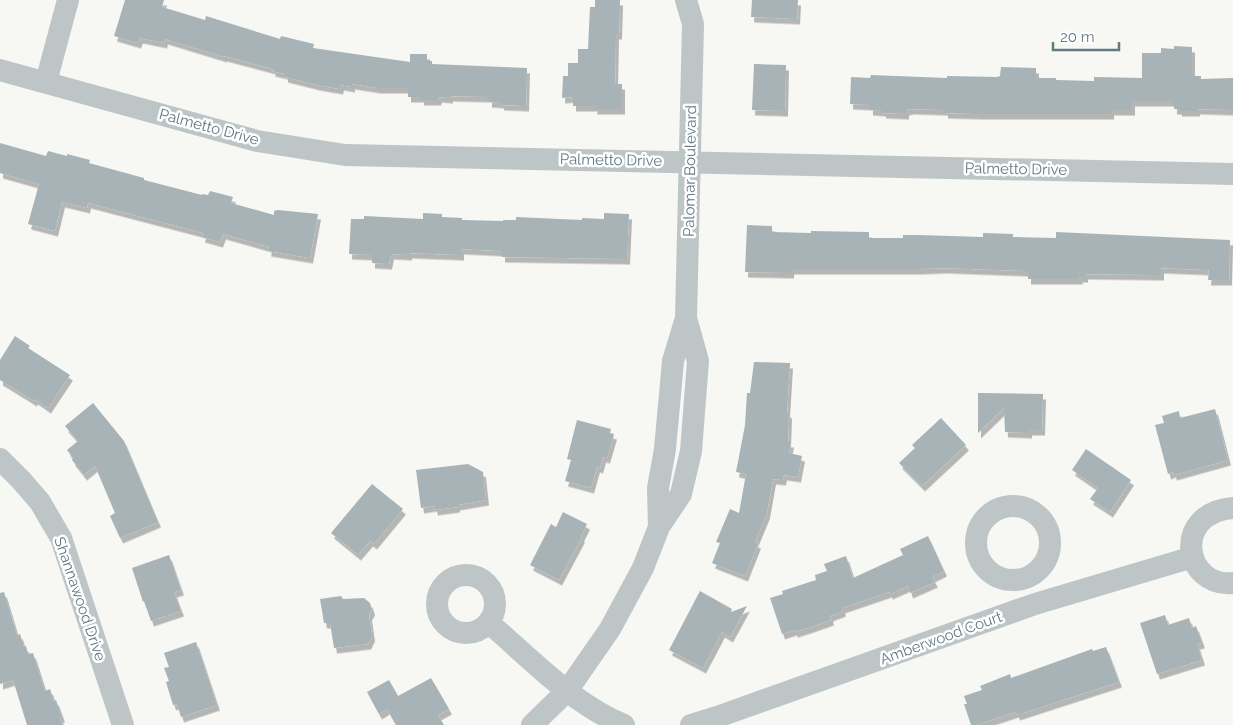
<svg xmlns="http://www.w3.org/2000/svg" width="1233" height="725" font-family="Raleway,sans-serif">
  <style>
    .building { fill: #a7b3b7; filter: url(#shadow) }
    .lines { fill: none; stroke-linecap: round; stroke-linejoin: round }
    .minor { stroke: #bec5c7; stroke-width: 22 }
    .labels { text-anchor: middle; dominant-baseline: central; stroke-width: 5; stroke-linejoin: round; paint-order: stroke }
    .street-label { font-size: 15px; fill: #617981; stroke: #fff }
  </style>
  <defs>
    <filter id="shadow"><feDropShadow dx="3" dy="5.5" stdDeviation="0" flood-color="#0004"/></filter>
  </defs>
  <rect width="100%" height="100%" fill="#f7f7f4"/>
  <!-- building -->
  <path class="building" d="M125,0H164L162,7L205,20L206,16L280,39L281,36L314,44L313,48L410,62V54H427V61H432V64L527,68L526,106L501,105V103L489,102V97L450,96V98L439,97L438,100H421V97H408V88H378L352,84V87L341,85L340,89L317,85L285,77V74L272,71L273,69L224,56V57L165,39L164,43L140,38L138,43L114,36Z
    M595,0H620L619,34H616L615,84H622V109H594L595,106H573V97L562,98L563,76H568V63H578V49H588L590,7H595Z
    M752,0H798L797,19L751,17Z
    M1174,46L1192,47V76H1201V79L1233,78V110L1197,109V111H1179V109H1174V101H1132V110H1111V114H980L945,113V110L911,109L906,110V114L883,113V111L870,110V105L850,104L851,77L870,78L871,75L947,78V76L997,77L1000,76L1001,67L1036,68V78H1056V80L1094,81V77L1142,78V53H1161V48L1174,49Z
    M754,64L786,65L785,111L752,110Z
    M0,143L46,156L48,151L67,156V154L90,160L89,163L144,178V180L202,195V194L208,195L210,191L233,197L231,203L274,215V211L278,210L318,214L310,258L268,251L269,247L223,234L220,242L202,237L203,233L88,203L87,208L62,202L55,231L28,224L39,184L0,173Z
    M423,213L442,214V217L462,218V220L503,221V220H516V217L582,220V218L604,219V213L629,214L627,259L502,257V251L461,249V255L409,253V255L391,254L389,264L372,263V255L349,254L351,219H364V216L423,219Z
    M747,225L772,226V232L811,233V231L869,232V238H903V235H918L983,237V233L1013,234V237L1056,238V232L1230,240L1229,280H1208L1209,270L1161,268V275L1085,274V277H1079L1080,279H1028V271L944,268L918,269H791V273L745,272Z
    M15,336L30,346L28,348L70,375L48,408L35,399L34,401L0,380V360Z
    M754,362L790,363L787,412L789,413L788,442H791L789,453L802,456L798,477L784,475L783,480L773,479L767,513L755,542L758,543L745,576L712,563L720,543L716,542L730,509L739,513L746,474L736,472L745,425L747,393H750Z
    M978,393L1043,394L1042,430H1029V433L1005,432L1004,408L978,433Z
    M93,403L124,441L158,522L120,538L110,516L115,513L95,466L84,475L72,460L73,458L67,450L78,441L65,426Z
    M1215,409L1228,460L1174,475L1173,472L1168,474L1155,425L1164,423L1162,416L1179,411L1180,418Z
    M941,418L966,445L922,486L899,463L915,448L912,445Z
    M577,420L611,429L610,433L614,434L607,458L603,457L600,468L597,467L591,488L565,481L571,460L567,459Z
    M1086,449L1131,480L1110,512L1090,499L1098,488L1072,470Z
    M468,464L483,472L486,500L457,505V507L435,510L434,506L421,508L416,470Z
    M372,484L403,509L374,544L370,541L358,555L331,533Z
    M563,512L587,524L581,536L582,537L559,580L530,565L551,524L556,527Z
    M928,536L944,571L932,577L935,582L910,593L908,586L890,594L889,592L842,608L843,611L830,616L831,620L811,627L795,632L794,630L782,634L770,598L783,594L782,591L816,580L815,575L827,571L824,564L846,556L853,578L903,555L900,549Z
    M169,555L181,590L174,592L181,611L151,621L144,601L143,602L132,568Z
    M700,591L732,609L731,612L747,606L730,637L722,632L703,668L669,650Z
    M4,592L17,635L20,634L24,647L26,646L28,654L33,653L45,691L50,689L54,701L56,700L62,717H60L62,725H27L13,680L0,684V593Z
    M341,596L343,599L364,598L370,603L372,610L369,615L372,636L368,644L334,648L330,623H324L320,599Z
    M1165,615L1168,625L1189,618L1192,628L1196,626L1202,643L1197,644L1202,660L1157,674L1140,623Z
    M196,642L217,705L181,717L177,704L173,705L166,682L169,681L164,668L169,667L164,653Z
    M1106,647L1119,682L1017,715L1016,712L976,725H971L964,704H967L964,696L982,690L980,686L1010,674L1011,678L1092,649L1093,651Z
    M431,678L449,709L438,715L444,725H396L387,709L379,714L367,692L389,680L398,696Z"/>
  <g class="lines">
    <!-- minor -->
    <path class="minor" d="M0,70L257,141L345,155L1233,174
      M46,82L68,0
      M0,459L21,480L40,502L61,538L123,725
      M976 543a37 37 0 1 1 74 0a37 37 0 1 1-74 0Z
      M1233,508C1171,513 1184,588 1233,583
      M659,527L658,488L665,449L673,361L686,318L693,24L686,0
      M437 604a29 29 0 1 1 58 0a29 29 0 1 1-58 0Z
      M489,623C530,658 574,705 624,725
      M532,725L567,691L610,629L643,568L659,527L681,494L691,451L698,361L686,318
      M691,725L717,717L1035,604L1193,557"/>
  </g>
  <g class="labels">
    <!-- street labels -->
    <g class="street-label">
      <text transform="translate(209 127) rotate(15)">Palmetto Drive</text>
      <text transform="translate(611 160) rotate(1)">Palmetto Drive</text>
      <text transform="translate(1016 169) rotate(1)">Palmetto Drive</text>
      <text transform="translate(690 171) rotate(-89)">Palomar Boulevard</text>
      <text transform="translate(80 599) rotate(71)">Shannawood Drive</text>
      <text transform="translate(941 638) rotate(-20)">Amberwood Court</text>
    </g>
  </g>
  <!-- scale -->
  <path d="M1053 42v8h66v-8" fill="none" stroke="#617981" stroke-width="2.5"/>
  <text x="1060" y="42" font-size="15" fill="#617981" stroke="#ffffff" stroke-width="4" paint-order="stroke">20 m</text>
</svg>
